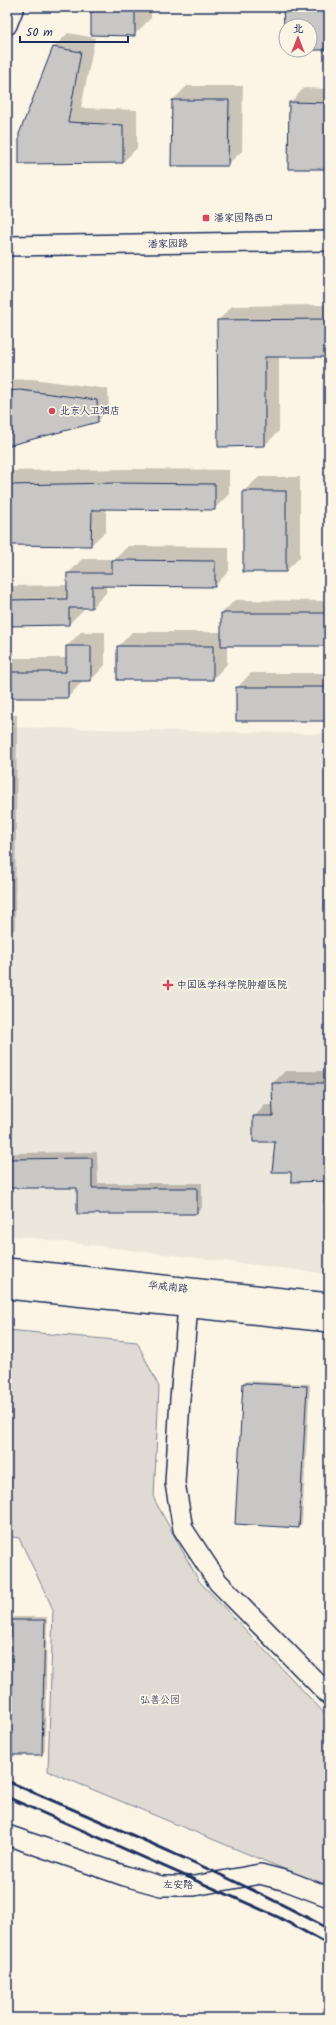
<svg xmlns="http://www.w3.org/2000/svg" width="336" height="2025" font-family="Kalam,'LXGW WenKai TC',sans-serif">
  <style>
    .built { fill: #ece7dc }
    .green { fill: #dfdbd4; stroke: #7d8599 }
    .shadow { fill: #0003 }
    .building { fill: #c8c7c6; stroke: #1b2f5e }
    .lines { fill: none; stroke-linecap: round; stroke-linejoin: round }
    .secondary-casing { stroke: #1b2f5e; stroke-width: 22 }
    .primary-casing { stroke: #1b2f5e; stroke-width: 24 }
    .secondary { stroke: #fcf5e5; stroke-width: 19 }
    .primary { stroke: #fcf5e5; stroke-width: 21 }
    .rail { stroke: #1b2f5e; stroke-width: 3 }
    .poi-dot { fill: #d1495b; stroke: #fcf5e5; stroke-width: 1.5 }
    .labels { text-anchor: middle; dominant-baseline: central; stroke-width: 3.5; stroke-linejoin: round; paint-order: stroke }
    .poi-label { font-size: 10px; fill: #1b2f5e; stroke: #fcf5e5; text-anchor: start }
    .street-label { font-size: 10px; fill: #1b2f5e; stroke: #fcf5e5 }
    .park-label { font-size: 10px; fill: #425176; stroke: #fcf5e5 }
  </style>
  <rect width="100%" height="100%" fill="#fcf5e5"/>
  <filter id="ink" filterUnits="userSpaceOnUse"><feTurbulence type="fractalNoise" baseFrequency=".025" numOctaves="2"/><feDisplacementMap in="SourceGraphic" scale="8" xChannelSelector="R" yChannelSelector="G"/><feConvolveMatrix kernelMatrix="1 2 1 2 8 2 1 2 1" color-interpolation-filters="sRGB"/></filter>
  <g filter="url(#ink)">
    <!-- built -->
    <path class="built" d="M7,727L329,734V1274L7,1235Z"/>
    <!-- green -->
    <path class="green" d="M7,1330L137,1342L159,1387L154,1499L199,1581L329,1718V1892L284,1869L48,1771L53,1609L19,1538L7,1536Z"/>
    <!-- shadow -->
    <path class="shadow" d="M92,7H151V18L134,35Z
      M284,7H329V47L310,49V26H286L285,49Z
      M68,33L95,38L81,108L137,110V148L123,162L20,163L53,48Z
      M187,86H243L242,151L227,165L173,100Z
      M304,88L329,89V168L290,103Z
      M329,305V356H279V431L265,445L218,321L232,306Z
      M32,379L108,389L109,410L97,421L7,444V380Z
      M130,469L229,470V494L214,509L106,508V531L91,545L7,544V471Z
      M259,477H300V557L286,571L244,491Z
      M128,546L229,547V571L215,586L106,585V593L92,607H83V610L69,624L7,625V586L68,585V574L82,559H115Z
      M235,600L329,601V645H227V664L213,679L118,647L132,632H222V613Z
      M81,632H105V665L91,680H82V682L68,697H7V658H67V646Z
      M251,673H329V720L237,688Z
      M7,715H17L15,929L7,936Z
      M285,1071H329V1204H323V1180L292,1171L276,1141L254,1117L265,1105H274L273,1083Z
      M97,1152L98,1183H202V1208L196,1213L78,1187L7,1186V1153Z
      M247,1381L310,1384L302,1523L299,1527L243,1384Z
      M14,1617H47L45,1751L42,1754L11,1620Z"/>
    <!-- building -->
    <path class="building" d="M91,7H135V36L91,35Z
      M283,7H328V50H310V26H284Z
      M53,47L81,52L68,122L123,125V163L19,164V134Z
      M172,100H229L228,166H171Z
      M289,102L329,103V169H288Z
      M329,319V357H265V446L218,447L217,320Z
      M20,390L97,400L98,422L7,446V391Z
      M115,483L215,484V510L101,509V510H92L91,546L7,545V485Z
      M243,491H286V572H243Z
      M112,560L215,561V587L92,586V608H69V625L7,626V600L67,599V573H112Z
      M221,613H329V646H221Z
      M66,646H91V681H68V698H7V672H66Z
      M117,646H213V680H117Z
      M236,687H329V721H236Z
      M272,1083H329V1181L291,1182V1172H272L275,1142H253V1116H273Z
      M92,1158V1188H197V1214H77V1188H7V1159Z
      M243,1383L307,1386L299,1528L235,1524Z
      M10,1620H45L42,1755H8Z"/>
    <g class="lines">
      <!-- secondary casing -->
      <g class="secondary-casing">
        <path id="secondary" d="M7,25L14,7
          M7,246L329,241
          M188,1306L180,1399L175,1483L183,1529L218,1582L329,1695
          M7,1835L125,1876L161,1886H194L260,1874L287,1881L329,1897"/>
      </g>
      <!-- primary casing -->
      <g class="primary-casing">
        <path id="primary" d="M7,1269L329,1304
          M7,1288L329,1321"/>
      </g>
      <!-- secondary -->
      <use href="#secondary" class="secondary"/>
      <!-- primary -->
      <use href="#primary" class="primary"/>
      <!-- rail -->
      <path class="rail" d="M7,1781C116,1828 225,1873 329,1929
        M7,1797L278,1917L329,1945"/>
    </g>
  </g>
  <!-- markers -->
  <g class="poi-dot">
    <rect x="202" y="214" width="8" height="8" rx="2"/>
    <circle cx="52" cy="411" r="4"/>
    <path d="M166 979h4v4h4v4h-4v4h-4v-4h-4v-4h4z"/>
  </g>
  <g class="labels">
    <!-- poi labels -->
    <g class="poi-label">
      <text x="214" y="218">潘家园路西口</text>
      <text x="60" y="411">北京人卫酒店</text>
      <text x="177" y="985">中国医学科学院肿瘤医院</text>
    </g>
    <!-- street labels -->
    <g class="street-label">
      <text transform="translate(168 244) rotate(-1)">潘家园路</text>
      <text transform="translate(168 1287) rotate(6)">华威南路</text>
      <text x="178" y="1885">左安路</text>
    </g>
    <!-- park labels -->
    <g class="park-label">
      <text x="160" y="1700">弘善公园</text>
    </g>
  </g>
  <!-- margin -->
  <rect width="336" height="2025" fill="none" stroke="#fcf5e5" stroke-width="24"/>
  <rect x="12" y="12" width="312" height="2001" fill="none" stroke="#1b2f5e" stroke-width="1.5" filter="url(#ink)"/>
  <!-- north arrow -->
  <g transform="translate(298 38)"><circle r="19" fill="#fcf5e5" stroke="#a2a6af"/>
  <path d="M0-3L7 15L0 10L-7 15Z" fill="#d1495b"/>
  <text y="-6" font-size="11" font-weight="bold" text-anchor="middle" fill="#1b2f5e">北</text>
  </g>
  <!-- scale -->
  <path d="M20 36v6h108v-6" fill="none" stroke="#1b2f5e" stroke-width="2"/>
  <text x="26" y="36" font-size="12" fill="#1b2f5e" stroke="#fcf5e5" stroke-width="3" paint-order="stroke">50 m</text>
</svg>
